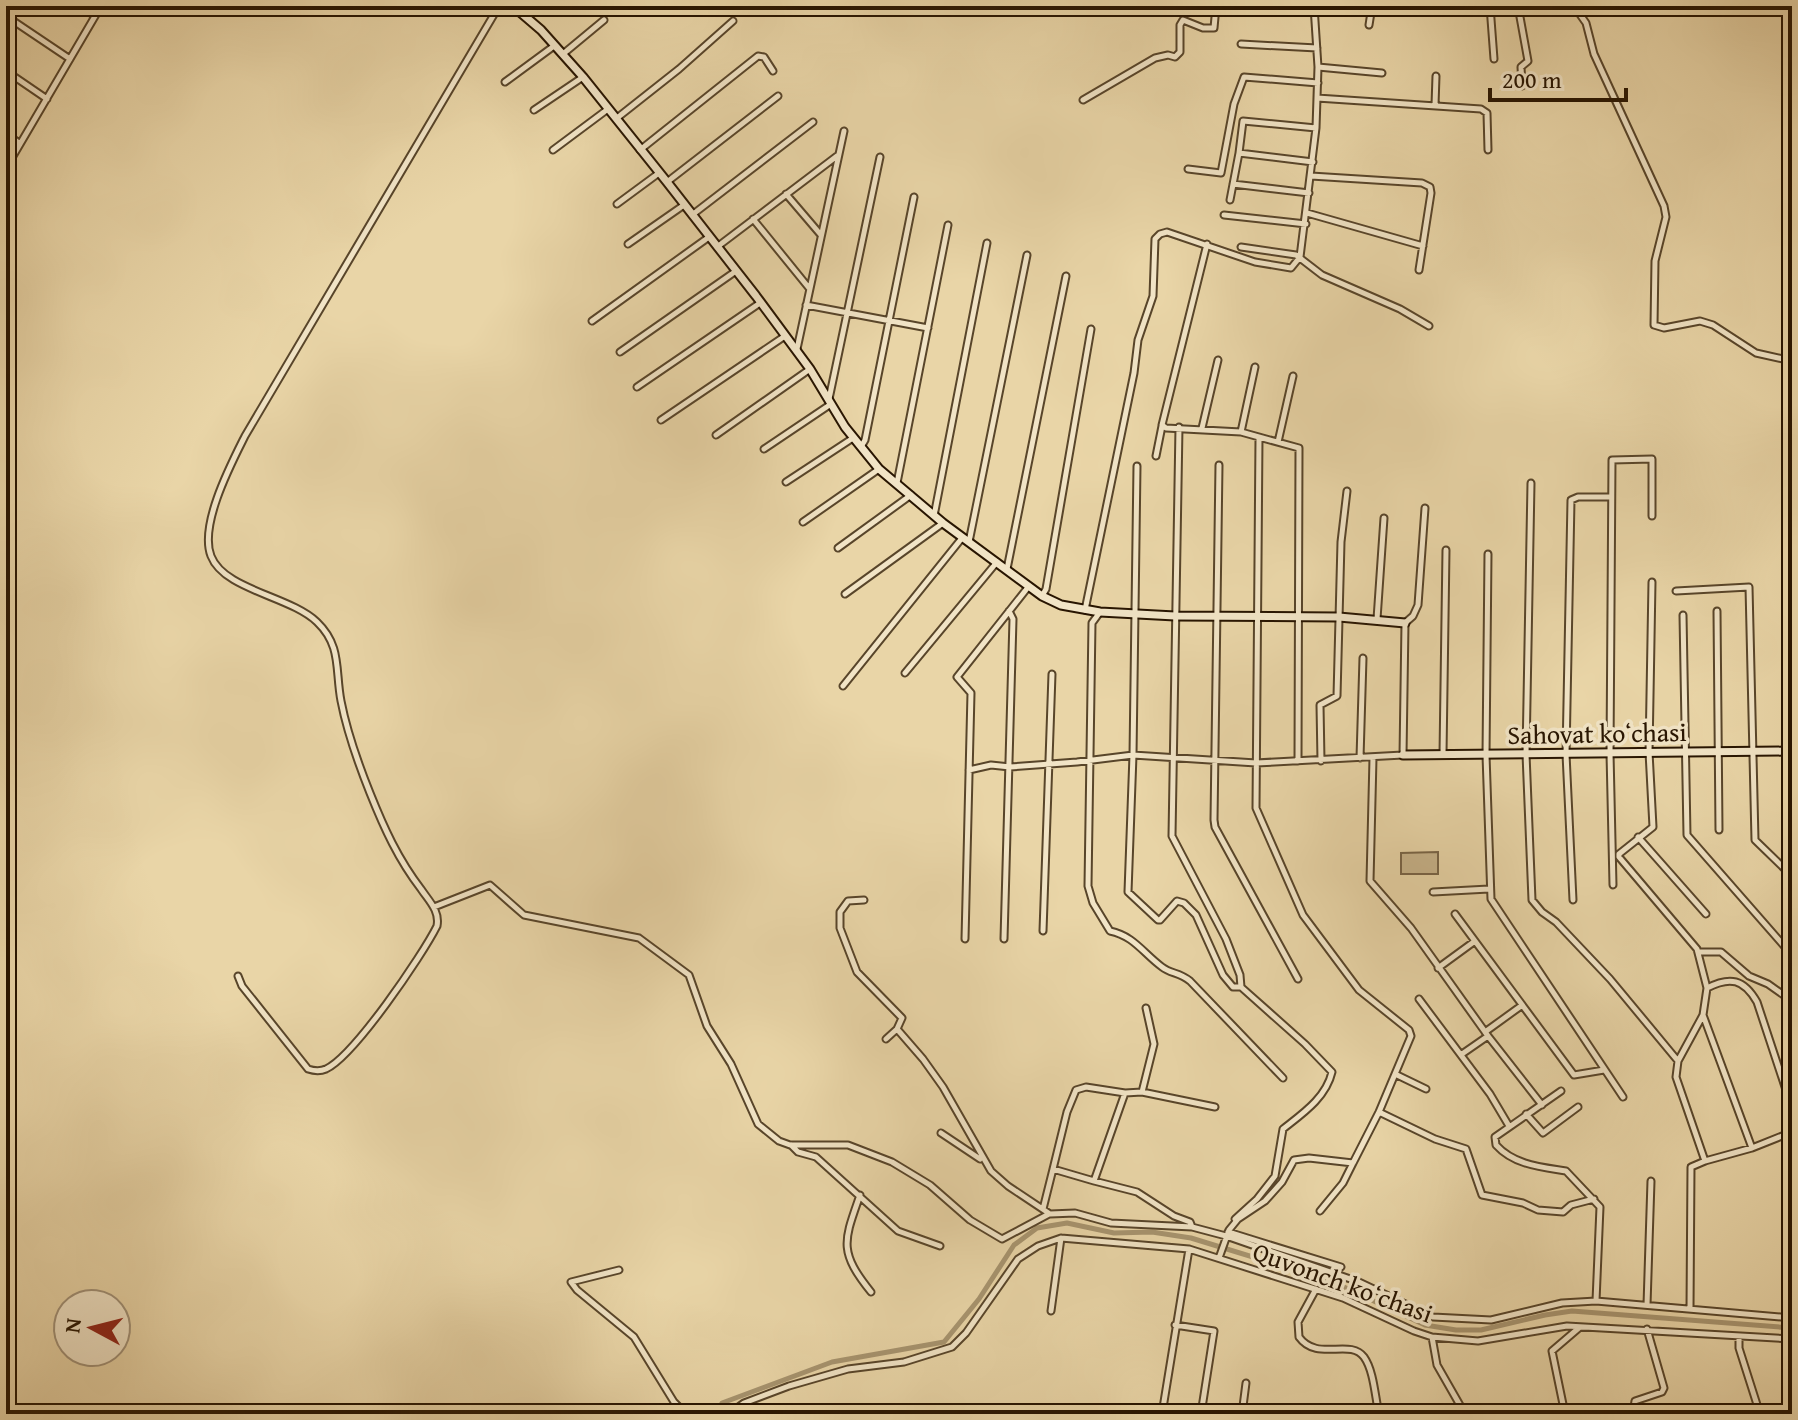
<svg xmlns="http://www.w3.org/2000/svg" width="1798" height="1420" font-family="'Gentium Book Plus',serif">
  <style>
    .green { fill: #c8b48b; stroke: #786446; stroke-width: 2 }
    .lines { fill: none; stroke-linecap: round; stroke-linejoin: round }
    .canal { stroke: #a7946f; stroke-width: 5 }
    .street-casing { stroke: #58452a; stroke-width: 9 }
    .secondary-casing { stroke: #281501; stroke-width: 11 }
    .street { stroke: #f1e4c6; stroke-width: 5 }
    .secondary { stroke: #f1e4c6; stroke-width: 7 }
    .labels { text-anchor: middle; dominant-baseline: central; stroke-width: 7; stroke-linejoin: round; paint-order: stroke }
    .street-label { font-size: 26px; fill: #281501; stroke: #f1e4c6 }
  </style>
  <rect width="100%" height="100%" fill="#e9d5a7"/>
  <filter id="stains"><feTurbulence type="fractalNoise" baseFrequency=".0025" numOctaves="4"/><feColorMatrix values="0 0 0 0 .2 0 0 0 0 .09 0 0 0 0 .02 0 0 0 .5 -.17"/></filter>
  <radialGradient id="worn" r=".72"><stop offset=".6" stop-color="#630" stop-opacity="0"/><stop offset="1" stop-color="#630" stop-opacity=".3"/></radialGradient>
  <!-- green -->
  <path class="green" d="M1438,852V874H1401V853Z"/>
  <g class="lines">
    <!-- canal -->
    <path class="canal" d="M717,1414L722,1403L832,1362L944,1342L979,1299L1014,1245L1037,1228L1067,1223L1114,1233L1152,1232L1191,1238L1331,1281L1425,1325L1456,1330H1481L1545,1315L1572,1311L1792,1328"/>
    <!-- street casing -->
    <g class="street-casing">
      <path id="street" d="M80,6L95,16
        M1490,6L1494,59
        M1518,6L1528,61L1521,67L1522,86
        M1574,6L1586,23L1594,54L1664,206L1666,217L1655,261L1654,325L1664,328L1700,321L1713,325L1756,353L1792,361
        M6,16L70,59
        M1369,25L1372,6
        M1241,44L1317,48
        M563,54L604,20
        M1318,67L1382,73
        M6,71L47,99
        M505,82L554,46
        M1317,98L1481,109L1487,113L1488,150
        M1083,100L1155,58L1168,55L1175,57L1180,52V25L1183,20L1203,28H1214L1216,6
        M1435,105L1436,76
        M534,110L583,77
        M617,118L679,69L733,21
        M6,133L20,144
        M553,150L608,109
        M640,150L758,56L764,57L773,71
        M1239,153L1243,121L1316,128
        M6,168L101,6
        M1188,169L1221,173L1234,104L1244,77L1318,83
        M1311,176L1422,183L1430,187L1431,193L1419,270
        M667,182L778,96
        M1233,184L1309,193
        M786,194L821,235
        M1230,200L1239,153L1313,162
        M617,204L659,173
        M1307,213L1423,246
        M692,215L813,122
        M1224,215L1306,224
        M753,219L809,288
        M628,244L684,205
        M1207,244L1162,425L1166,428L1241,432L1299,448L1298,761
        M717,247L837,156
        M1241,247L1296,255L1322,275L1400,309L1429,326
        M806,305L928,328
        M592,321L709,237
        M797,349L844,131
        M620,352L736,271
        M637,387L760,303
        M829,399L880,157
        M661,420L785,336
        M1179,427L1172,836L1226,939L1240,975L1241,987L1305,1044L1332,1072C1326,1098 1302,1114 1283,1129L1275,1176L1257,1199L1235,1219
        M1202,428L1218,360
        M1241,432L1255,367
        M716,435L810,369
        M1278,442L1293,376
        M861,447L865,440L914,197
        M764,449L831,404
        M1156,456L1162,426
        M1219,465L1214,820L1215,827L1298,979
        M1137,466L1133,755L1128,892L1158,920H1160L1177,901L1184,903L1196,915L1223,975L1233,987H1241
        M786,482L853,438
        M897,483L948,225
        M1531,483L1526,754L1532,900L1542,912L1556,922L1610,979L1678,1061
        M934,516L987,243
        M803,522L879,469
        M969,542L1027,255
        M838,548L911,495
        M1488,554L1486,755L1491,899L1623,1097
        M1007,569L1066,276
        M1652,582L1649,752L1653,827L1619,854V857L1697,949L1707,988
        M1676,591L1749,587L1755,840L1792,876
        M845,594L943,523
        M1042,596L1046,589L1091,329
        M1085,610L1134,373L1138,340L1153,296L1155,239L1160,234L1167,232L1255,262L1291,268L1300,257L1316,128L1318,67L1314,6
        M1717,611L1719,830
        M1100,612L1092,623L1088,886L1093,903L1110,931C1134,936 1143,953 1162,967C1171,974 1179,972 1190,981L1283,1078
        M1683,615L1687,835L1792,955
        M1377,619L1384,518
        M1786,636L1790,816
        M905,673L997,562
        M843,686L962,538
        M1443,754L1446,550
        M1360,758L1363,658
        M1373,758L1370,881L1411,928L1488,1036L1542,1105
        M1321,761L1320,705L1337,696L1341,542L1347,491
        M969,770L991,765L1010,767L1077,762L1133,755L1256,763L1403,755L1405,623L1413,616L1418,605L1425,508
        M1638,837L1706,914
        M1613,885L1610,753L1612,460L1652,459V516
        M1433,892L1489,889
        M864,900L848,901L840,912V928L857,972L902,1018L897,1029L923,1059L943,1087L991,1171L1008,1186L1050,1214L1075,1213L1111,1223L1192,1227L1226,1236L1359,1282L1433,1317L1491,1320L1562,1303L1596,1301L1792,1318
        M1573,900L1566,754L1571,500L1578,497H1611
        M434,907L490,885L524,915L639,938L689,975L707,1026L731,1064L758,1124L779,1141L790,1145H848L892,1162L930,1185L970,1220L1002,1239L1049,1214
        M1455,914L1574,1075L1604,1070
        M1043,931L1052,674
        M965,939L971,693L957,677L1029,586
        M1004,939L1013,619L1009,611
        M1698,952H1721L1749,976L1768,984L1792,1001
        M1438,968L1475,941
        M238,976L242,986L308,1069C314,1071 319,1072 326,1069C354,1056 422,956 437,926C440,911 429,901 421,889C398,859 384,828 370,793C358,763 347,732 341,701C335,670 342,646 317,622C290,596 224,590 211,556C199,525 231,464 245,436L499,6
        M1419,999L1490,1094L1509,1126
        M1703,1015L1752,1148
        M1485,1032L1521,1006
        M886,1039L897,1029
        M1462,1054L1488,1036
        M1395,1074L1426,1089
        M1561,1091L1495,1137L1496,1145C1514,1165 1541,1167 1566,1171L1600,1207L1596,1301
        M1142,1092L1215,1107
        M1379,1112L1435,1139L1466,1149L1482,1195L1523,1203L1538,1210L1563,1212L1571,1205L1594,1199
        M1526,1114L1543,1133L1578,1107
        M941,1133L980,1159
        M791,1145L798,1152L816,1157L898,1231L940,1246
        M1705,1161L1752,1148L1792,1132
        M1053,1169L1067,1112L1076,1090L1086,1087L1125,1093
        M1094,1181L1137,1192L1174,1216L1190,1222L1192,1227
        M860,1195C844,1241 838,1251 871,1292
        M1043,1209L1053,1169L1094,1181L1125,1093L1142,1092L1154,1044L1146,1008
        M1320,1211L1343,1183L1353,1163
        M1228,1232L1341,1267
        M1219,1258L1229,1230L1238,1219L1265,1201L1282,1182L1294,1160L1309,1158L1353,1163L1379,1112L1411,1036L1409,1030L1359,990L1303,915L1256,808L1259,438
        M619,1270L571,1282L577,1290L634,1337L674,1402L686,1414
        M1316,1289L1298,1322L1299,1337C1317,1362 1350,1338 1364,1357C1374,1371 1375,1397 1379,1414
        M1647,1305L1651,1181
        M1690,1309L1691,1167L1705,1161L1676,1077L1678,1061L1703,1015L1707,988C1730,976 1744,979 1757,1002L1792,1108
        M1051,1311L1061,1238
        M1175,1325L1214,1331L1201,1414
        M1432,1337L1437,1365L1465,1414
        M1739,1337V1348L1760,1414
        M1789,1386L1791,1339
        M729,1414L744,1403L789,1386L848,1369L904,1362L952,1347L966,1333L1018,1259L1038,1246L1061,1238L1189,1249L1343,1298L1414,1331L1432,1337L1478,1341L1567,1326L1792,1339
        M1162,1414L1189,1249
        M1242,1414L1246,1383
        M1565,1414L1552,1351L1580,1327
        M1633,1414L1635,1401L1662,1392L1664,1388L1647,1329"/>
    </g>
    <!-- secondary casing -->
    <g class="secondary-casing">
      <path id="secondary" d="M513,6L541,30L583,77L667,182L756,296L810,369L845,427L879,469L943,523L1042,596L1061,605L1100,612L1175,616L1339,617L1405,623
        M1403,755L1792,751"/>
    </g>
    <!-- street -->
    <use href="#street" class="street"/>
    <!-- secondary -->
    <use href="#secondary" class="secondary"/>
  </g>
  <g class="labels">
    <!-- street labels -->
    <g class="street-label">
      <text transform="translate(1597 733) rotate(-1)">Sahovat koʻchasi</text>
      <text transform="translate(1343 1282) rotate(20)">Quvonch koʻchasi</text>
    </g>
  </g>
  <!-- margin -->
  <rect width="1798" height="1420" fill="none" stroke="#e9d5a7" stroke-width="32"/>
  <rect x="8" y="8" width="1782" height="1404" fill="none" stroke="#281501" stroke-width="4"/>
  <rect x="16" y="16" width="1766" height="1388" fill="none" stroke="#281501" stroke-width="2"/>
  <!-- north arrow -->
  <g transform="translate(92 1328) rotate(277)"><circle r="38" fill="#f1e4c6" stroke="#a19177" stroke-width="2"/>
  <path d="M0-6L14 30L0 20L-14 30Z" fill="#8f2418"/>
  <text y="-12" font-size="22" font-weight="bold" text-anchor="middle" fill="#281501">N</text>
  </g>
  <!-- scale -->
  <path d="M1490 88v12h136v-12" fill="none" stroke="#281501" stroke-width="4"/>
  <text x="1502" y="88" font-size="24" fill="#281501" stroke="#f1e4c6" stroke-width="6" paint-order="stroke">200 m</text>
  <rect width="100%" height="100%" filter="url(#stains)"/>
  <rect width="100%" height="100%" fill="url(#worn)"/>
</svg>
